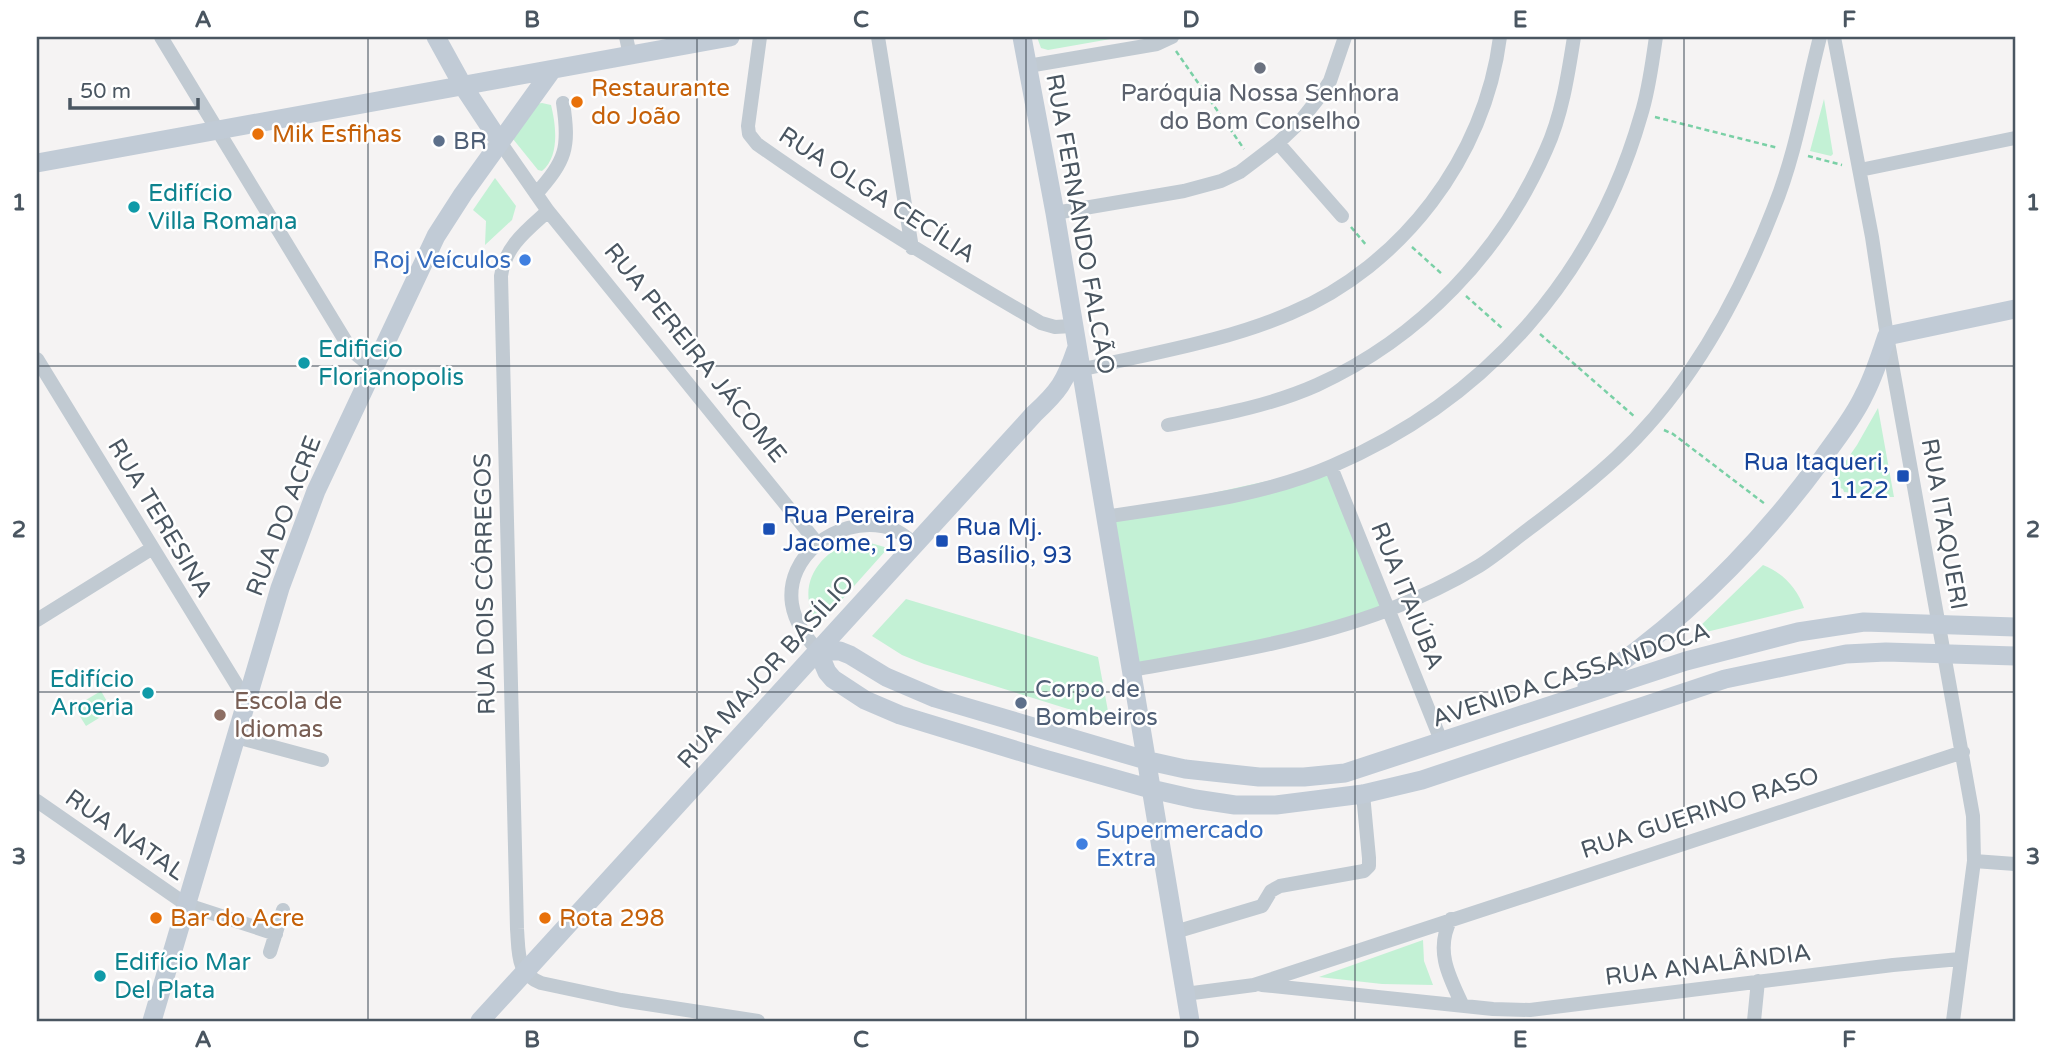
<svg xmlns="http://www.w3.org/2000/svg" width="2052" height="1058" font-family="'Varela Round',sans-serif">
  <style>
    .green { fill: #c3f1d5 }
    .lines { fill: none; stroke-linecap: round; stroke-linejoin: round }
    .path { stroke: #7ad0a6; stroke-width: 2.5; stroke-dasharray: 5 3.5; stroke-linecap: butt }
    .street { stroke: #c1cad2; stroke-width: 14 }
    .secondary { stroke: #c1cbd6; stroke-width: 19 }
    .grid { fill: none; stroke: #4a5661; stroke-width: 2; stroke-opacity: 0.55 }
    .worship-dot { fill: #6b7280; stroke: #fff; stroke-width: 2.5 }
    .food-dot { fill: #e8710a; stroke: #fff; stroke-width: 2.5 }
    .service-dot { fill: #5c6f8a; stroke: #fff; stroke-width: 2.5 }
    .culture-dot { fill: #0f9aa8; stroke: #fff; stroke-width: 2.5 }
    .shop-dot { fill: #3f7fe0; stroke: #fff; stroke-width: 2.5 }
    .transit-dot { fill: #1a4fb4; stroke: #fff; stroke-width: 2.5 }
    .education-dot { fill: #8d6e63; stroke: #fff; stroke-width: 2.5 }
    .labels { text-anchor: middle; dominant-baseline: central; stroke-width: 5; stroke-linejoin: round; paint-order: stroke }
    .food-label { font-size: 24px; fill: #c56008; stroke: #fff; text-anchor: start }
    .worship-label { font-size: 24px; fill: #5b616d; stroke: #fff }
    .service-label { font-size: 24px; fill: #4e5e75; stroke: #fff; text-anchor: start }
    .culture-label { font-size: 24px; fill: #0d838f; stroke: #fff; text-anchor: start }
    .street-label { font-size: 24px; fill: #4a5661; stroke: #fff }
    .shop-label { font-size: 24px; fill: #366cbe; stroke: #fff; text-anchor: end }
    .transit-label { font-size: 24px; fill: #164399; stroke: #fff; text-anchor: start }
    .education-label { font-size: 24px; fill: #785e54; stroke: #fff; text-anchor: start }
    .neatline { fill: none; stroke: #4a5661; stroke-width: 2.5 }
    .grid-label { font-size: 23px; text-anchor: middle; font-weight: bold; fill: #4a5661 }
  </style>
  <rect width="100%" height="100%" fill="#f5f3f3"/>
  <!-- green -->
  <path class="green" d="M1037,37H1122L1048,50L1041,48Z
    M1824,99L1833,154L1831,156L1810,151Z
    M542,103L551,105C556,125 560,156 542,171L538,170L513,139L536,104Z
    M495,178L516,206L512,220L485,245L486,221L473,210Z
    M1878,408L1894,497H1888V499H1882L1881,496L1844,492L1843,489L1830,484L1857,445Z
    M1331,467L1384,611L1131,670L1104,517Z
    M855,542H867L888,548L821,623H818C794,589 818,550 855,542Z
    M1763,565C1783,573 1797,588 1804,608L1694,635V632Z
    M906,599L1098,657L1110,722L924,664L902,655L872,636Z
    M101,691L112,710L86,726L74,707Z
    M1423,940L1424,961L1433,985L1382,984L1319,977Z"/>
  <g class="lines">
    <!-- path -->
    <path class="path" d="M1176,51L1244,149
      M1655,117L1778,148
      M1808,156L1842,165
      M1351,227L1367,246
      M1412,247L1443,275
      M1466,296L1503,329
      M1540,334L1635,417
      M1664,430L1673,434L1765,504"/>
    <!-- street -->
    <path class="street" d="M161,37L351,350L373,368
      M626,37L630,55
      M760,37L748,126L749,134L757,144C849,209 944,267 1041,323L1055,327L1072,326
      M878,37L912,248
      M1834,37L1872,237L1887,336L1973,816L1974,861L1953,1021
      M1028,66L1157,44L1172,37
      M500,142L548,211L817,543
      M1278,143L1342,216
      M1860,170L2015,138
      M536,194C566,160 570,148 563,103
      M548,211C527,230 505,246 501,276L517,929C519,953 516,973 541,983L621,1000L758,1021
      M1055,213L1184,191L1221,181L1240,172L1278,143L1298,124L1321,95L1330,81L1345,37
      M37,359L246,700
      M1080,370C1150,353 1224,342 1291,313C1402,266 1485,157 1500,37
      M1168,425C1219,415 1270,406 1317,385C1420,338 1501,253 1546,150C1562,115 1568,75 1574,37
      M1331,467L1442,743
      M1104,517C1180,505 1261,497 1332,466C1486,400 1595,276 1641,115C1649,90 1652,63 1656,37
      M37,620L151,549
      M818,651C806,637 795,623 792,604C785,556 837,518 882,526C895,528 905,536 915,544
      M1131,670C1217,655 1306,641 1388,610C1419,598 1451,583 1479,566C1498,554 1516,538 1534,525C1562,504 1590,482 1616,458C1687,392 1738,300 1773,210C1796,154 1805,95 1820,37
      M236,737L322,760
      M37,801L187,905L276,934
      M1974,861L2015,864
      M1451,919C1435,949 1448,975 1462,1004
      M1175,932L1262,906L1271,891L1280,886L1364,871L1369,866V858L1363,794
      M270,952L283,910
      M1262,985L1493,1009L1530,1010L1893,965L1960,959
      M1185,994L1254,985L1963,752
      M1754,1021L1758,981"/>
    <!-- secondary -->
    <path class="secondary" d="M436,37L463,86L500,142
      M1022,37L1055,213L1190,1021
      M37,163L730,37
      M818,651L827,672L833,679L865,700L900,715L1041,758L1151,789L1195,799L1235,805H1276L1363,794L1422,780L1725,679L1802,663L1846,654L1886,652L2015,656
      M818,651H840L850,655L886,677L935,698L1149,761L1185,769L1259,777H1304L1345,773L1686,661L1798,632L1864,622L2015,627
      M1587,686C1679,626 1755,550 1820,462C1835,440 1853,419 1864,395C1874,376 1880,356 1887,336L2015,309
      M152,1021L280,588L316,491L436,236L463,194L552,70
      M480,1021L1034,414C1059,391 1065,382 1076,350"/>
  </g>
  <!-- grid -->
  <path class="grid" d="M368,37V1021M697,37V1021M1026,37V1021M1355,37V1021M1684,37V1021M37,366H2015M37,692H2015"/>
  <!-- markers -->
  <circle class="worship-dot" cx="1260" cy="68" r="7"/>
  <g class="food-dot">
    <circle cx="577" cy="102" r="7"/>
    <circle cx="258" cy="134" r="7"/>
    <circle cx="156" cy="918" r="7"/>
    <circle cx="545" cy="918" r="7"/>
  </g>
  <g class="service-dot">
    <circle cx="439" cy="141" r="7"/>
    <circle cx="1021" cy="703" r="7"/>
  </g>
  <g class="culture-dot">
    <circle cx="134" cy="207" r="7"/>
    <circle cx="304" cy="363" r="7"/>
    <circle cx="148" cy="693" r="7"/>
    <circle cx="100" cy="976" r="7"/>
  </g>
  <g class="shop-dot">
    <circle cx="525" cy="260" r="7"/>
    <circle cx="1082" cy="844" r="7"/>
  </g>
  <g class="transit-dot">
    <rect x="1896" y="469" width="14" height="14" rx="3.5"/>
    <rect x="762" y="522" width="14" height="14" rx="3.5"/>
    <rect x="935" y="534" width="14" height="14" rx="3.5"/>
  </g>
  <circle class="education-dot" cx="220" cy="715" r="7"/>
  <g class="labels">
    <!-- food labels -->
    <g class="food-label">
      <text x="591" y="88">Restaurante<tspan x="591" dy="28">do João</tspan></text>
      <text x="272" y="134">Mik Esfihas</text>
      <text x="170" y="918">Bar do Acre</text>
      <text x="559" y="918">Rota 298</text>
    </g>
    <!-- worship labels -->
    <g class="worship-label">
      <text x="1260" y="93">Paróquia Nossa Senhora<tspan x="1260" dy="28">do Bom Conselho</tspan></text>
    </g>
    <!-- service labels -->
    <g class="service-label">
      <text x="453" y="141">BR</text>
      <text x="1035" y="689">Corpo de<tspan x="1035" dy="28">Bombeiros</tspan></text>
    </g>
    <!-- culture labels -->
    <g class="culture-label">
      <text x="148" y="193">Edifício<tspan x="148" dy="28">Villa Romana</tspan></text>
      <text x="318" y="349">Edificio<tspan x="318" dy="28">Florianopolis</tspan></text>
      <text x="134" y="679" text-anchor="end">Edifício<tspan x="134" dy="28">Aroeria</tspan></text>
      <text x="114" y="962">Edifício Mar<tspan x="114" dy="28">Del Plata</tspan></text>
    </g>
    <!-- street labels -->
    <g class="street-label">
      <text transform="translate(877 195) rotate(33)">RUA OLGA CECÍLIA</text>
      <text transform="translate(1080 224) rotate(80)">RUA FERNANDO FALCÃO</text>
      <text transform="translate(695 353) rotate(51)">RUA PEREIRA JÁCOME</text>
      <text transform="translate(284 516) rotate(-69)">RUA DO ACRE</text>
      <text transform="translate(160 518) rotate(59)">RUA TERESINA</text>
      <text transform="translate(1944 524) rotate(80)">RUA ITAQUERI</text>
      <text transform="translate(485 584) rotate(-91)">RUA DOIS CÓRREGOS</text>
      <text transform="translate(1407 596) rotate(68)">RUA ITAIÚBA</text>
      <text transform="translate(766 672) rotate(-48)">RUA MAJOR BASÍLIO</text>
      <text transform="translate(1571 675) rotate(-18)">AVENIDA CASSANDOCA</text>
      <text transform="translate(1700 813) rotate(-18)">RUA GUERINO RASO</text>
      <text transform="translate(125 835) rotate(35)">RUA NATAL</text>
      <text transform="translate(1708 965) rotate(-7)">RUA ANALÂNDIA</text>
    </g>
    <!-- shop labels -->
    <g class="shop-label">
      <text x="511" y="260">Roj Veículos</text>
      <text x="1096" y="830" text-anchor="start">Supermercado<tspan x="1096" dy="28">Extra</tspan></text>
    </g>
    <!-- transit labels -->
    <g class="transit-label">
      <text x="1889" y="462" text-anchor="end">Rua Itaqueri,<tspan x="1889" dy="28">1122</tspan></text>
      <text x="783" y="515">Rua Pereira<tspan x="783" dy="28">Jacome, 19</tspan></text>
      <text x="956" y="527">Rua Mj.<tspan x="956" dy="28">Basílio, 93</tspan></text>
    </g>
    <!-- education labels -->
    <g class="education-label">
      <text x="234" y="701">Escola de<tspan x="234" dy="28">Idiomas</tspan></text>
    </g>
  </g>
  <!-- border -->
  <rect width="2052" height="1058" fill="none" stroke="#ffffff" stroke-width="77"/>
  <!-- scale -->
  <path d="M70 98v10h128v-10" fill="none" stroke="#4a5661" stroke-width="3.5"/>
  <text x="80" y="98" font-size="21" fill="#4a5661" stroke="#ffffff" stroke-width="5" paint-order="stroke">50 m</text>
  <rect x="38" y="38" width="1976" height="982" class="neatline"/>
  <g class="grid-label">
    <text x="203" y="27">A</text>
    <text x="532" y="27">B</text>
    <text x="861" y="27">C</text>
    <text x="1191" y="27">D</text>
    <text x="1520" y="27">E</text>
    <text x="1849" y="27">F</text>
    <text x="19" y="210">1</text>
    <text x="2033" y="210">1</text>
    <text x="19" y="537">2</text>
    <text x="2033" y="537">2</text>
    <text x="19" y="864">3</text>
    <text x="2033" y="864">3</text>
    <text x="203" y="1047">A</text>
    <text x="532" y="1047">B</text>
    <text x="861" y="1047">C</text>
    <text x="1191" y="1047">D</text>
    <text x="1520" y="1047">E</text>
    <text x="1849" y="1047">F</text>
  </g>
</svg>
